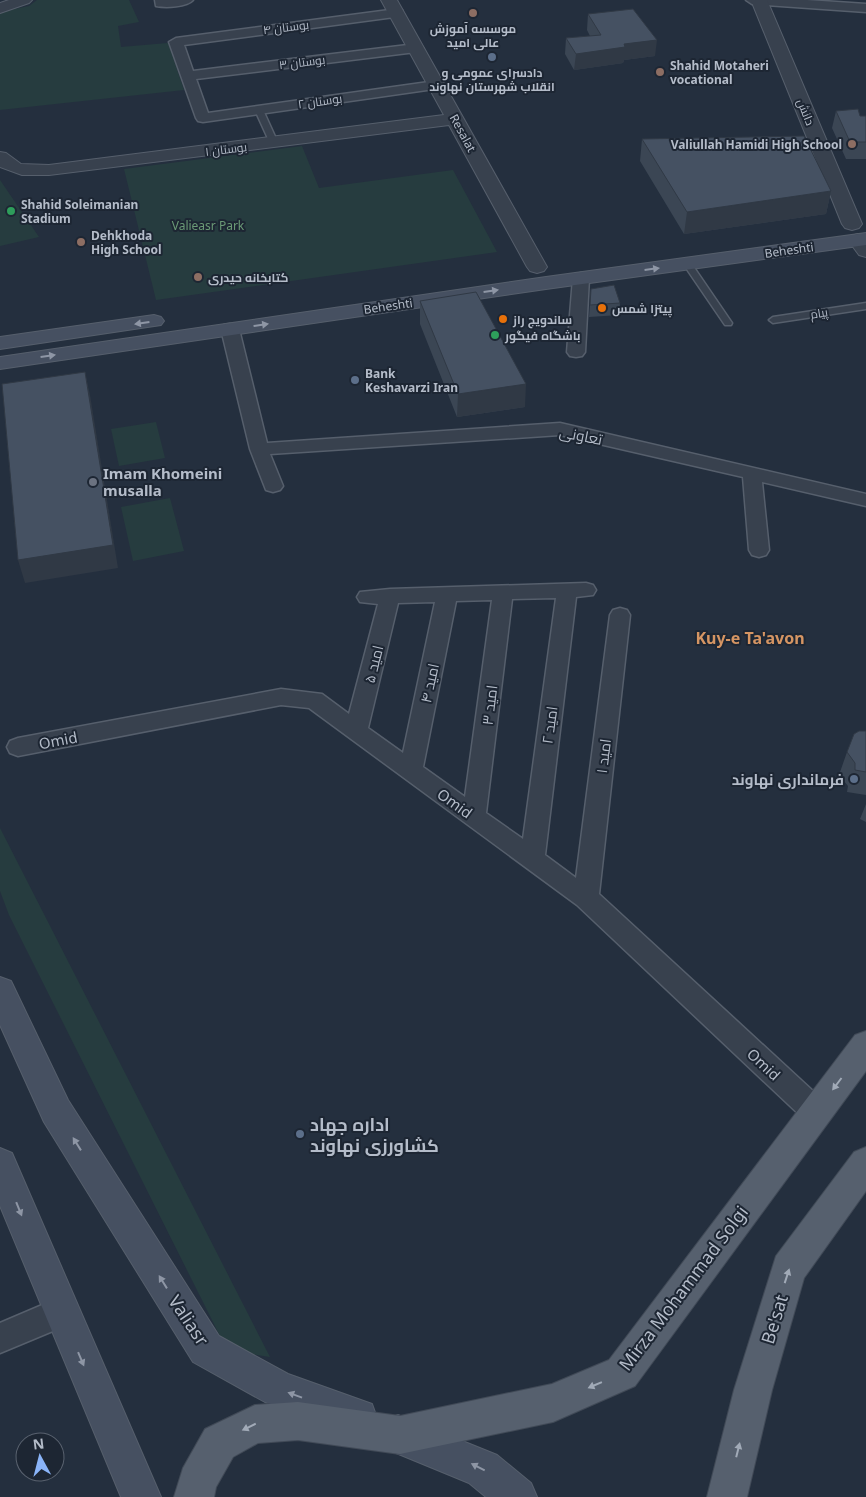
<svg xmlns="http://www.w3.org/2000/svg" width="866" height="1497" font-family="'Noto Sans',Cairo,sans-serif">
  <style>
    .green { fill: #263c3f }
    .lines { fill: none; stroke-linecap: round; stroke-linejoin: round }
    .service-casing { stroke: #565f6c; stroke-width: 3 }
    .minor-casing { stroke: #565f6c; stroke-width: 3 }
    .tertiary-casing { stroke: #565f6c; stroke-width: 2 }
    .secondary-casing { stroke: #565f6c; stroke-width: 2 }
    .primary-casing { stroke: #414a57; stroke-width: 2 }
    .service { fill: #38414e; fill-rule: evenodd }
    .minor { fill: #38414e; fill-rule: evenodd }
    .tertiary { fill: #38414e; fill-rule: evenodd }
    .secondary { fill: #465061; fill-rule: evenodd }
    .primary { fill: #56606e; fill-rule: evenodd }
    .wall { fill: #3b4654 }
    .shaded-wall { fill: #303945 }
    .building { fill: #455162; stroke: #303945 }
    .oneway { fill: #8e96a5 }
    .oneway2 { fill: #a1aab7 }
    .education-dot { fill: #8d6e63; stroke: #1d2633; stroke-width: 2 }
    .service-dot { fill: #5c6f8a; stroke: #1d2633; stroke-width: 2 }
    .leisure-dot { fill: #2e9e5b; stroke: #1d2633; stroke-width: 2 }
    .food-dot { fill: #e8710a; stroke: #1d2633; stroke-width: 2 }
    .worship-dot { fill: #6b7280; stroke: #1d2633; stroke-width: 2 }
    .labels { text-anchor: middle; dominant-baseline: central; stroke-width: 4; stroke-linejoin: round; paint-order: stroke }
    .far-street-label { font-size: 12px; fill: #b4bcc9; stroke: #1d2633 }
    .far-poi-label { font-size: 12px; font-weight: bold; fill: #b4bcc9; stroke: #1d2633; text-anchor: start }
    .far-park-label { font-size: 12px; fill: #6b9a76; stroke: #1d2633 }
    .street-label { font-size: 15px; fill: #b4bcc9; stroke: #1d2633 }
    .poi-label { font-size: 15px; font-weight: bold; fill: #b4bcc9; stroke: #1d2633; text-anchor: start }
    .neighbourhood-label { font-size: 16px; font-weight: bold; fill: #d59563; stroke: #1d2633 }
    .near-poi-label { font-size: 18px; font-weight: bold; fill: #b4bcc9; stroke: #1d2633; text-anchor: start }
    .near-street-label { font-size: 18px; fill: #b4bcc9; stroke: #1d2633 }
  </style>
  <rect width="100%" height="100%" fill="#242f3e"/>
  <!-- green -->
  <path class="green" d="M37,0H129L139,22L118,26L121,47L168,43L184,90L0,110V12L29,6Z
    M302,146L319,188L453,170L497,252L156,300L124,169Z
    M0,180L39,237L0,246Z
    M156,422L165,458L119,466L111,429Z
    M170,498L184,551L133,561L121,507Z
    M0,828L270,1357L227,1350L9,915L0,891Z"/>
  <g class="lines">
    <!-- service casing -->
    <g class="service-casing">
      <path id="service" d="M256,108L263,110L278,143L277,145L270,143L255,110Z
        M685,263H691L732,323L731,325H725L684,265Z
        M866,303V309L773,323L769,320L773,317Z"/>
    </g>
    <!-- minor casing -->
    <g class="minor-casing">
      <path id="minor" d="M155,0H193C187,7 166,8 156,6Z
        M746,0H807L866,4V12L752,4Z
        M397,9L402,10L403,13L402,16L184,45L193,71L416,44L423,48L416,52L196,79L208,113L436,81L443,85L441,88L203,122L198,121L196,118L169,42L176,38Z
        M581,273L587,275L589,278L585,352L582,356L576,357L570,356L567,352L573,278L575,275Z
        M230,324L236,325L239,329L267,443L560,423L866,494V506L762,482L769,550L766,555L759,557L752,555L749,550L743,477L560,435L270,454L283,486L280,490L273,492L266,490L250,449L221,329L224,325Z
        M586,583L593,585L596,590L593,595L576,597L545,855L576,878L610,615L613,610L620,608L627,610L630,615L599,894L826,1103L830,1112L826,1121L816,1125L806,1121L577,905L309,708L281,705L18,756L10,753L7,747L10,741L18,738L281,689L322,694L349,714L378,604L360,602L357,597L360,592L390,589ZM556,598L523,839L486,813L512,599ZM492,600L465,797L423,767L456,601ZM435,602L403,753L368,728L398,603Z
        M61,1297L72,1301L76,1312L72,1323L0,1353V1323Z"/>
    </g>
    <!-- tertiary casing -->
    <g class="tertiary-casing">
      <path id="tertiary" d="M9,0H32L29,3L0,13V3Z
        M381,0H397L547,267L544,271L537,273L530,271L527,267L449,125L49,175H22L0,167V152L6,153L21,164L49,165L444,115Z
        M751,0H767L862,224L859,228L852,230L845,228L842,224Z
        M858,234L866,237V257L859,255L848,240L851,236Z"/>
    </g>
    <!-- secondary casing -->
    <g class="secondary-casing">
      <path id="secondary" d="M866,233V245L546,289L0,369V357L546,277Z
        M154,315L161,317L164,321L161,325L0,349V337Z
        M0,977L11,981L68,1100L219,1336L288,1374L372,1404L377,1418L372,1432L358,1437L265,1402L193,1362L44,1122L0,1025Z
        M0,1148L12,1153L161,1497H121L0,1206Z
        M398,1415L497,1455L531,1483L537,1497H486L469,1483L384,1448L379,1434L384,1420Z"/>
    </g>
    <!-- primary casing -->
    <g class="primary-casing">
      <path id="primary" d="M866,1031V1071L635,1386L553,1422L400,1454L298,1440L258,1443L233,1457L216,1487L214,1497H174L183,1468L205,1429L255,1405L298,1402L400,1416L552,1384L609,1360L855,1035Z
        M866,1147V1191L804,1278L772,1390L747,1497H707L734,1390L776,1256L854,1152Z"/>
    </g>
    <!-- service -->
    <use href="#service" class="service"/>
    <!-- minor -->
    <use href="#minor" class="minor"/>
    <!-- tertiary -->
    <use href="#tertiary" class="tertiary"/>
    <!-- secondary -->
    <use href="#secondary" class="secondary"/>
    <!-- primary -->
    <use href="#primary" class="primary"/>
  </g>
  <!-- wall -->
  <path class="wall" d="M588,14L655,56L624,60L623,63L574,70L565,54L566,38L590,36L587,30Z
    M836,111L860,116H866V159H846L832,128Z
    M642,139L831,191L826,214L684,234L640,161Z
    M591,289L620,303L619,315L589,317Z
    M420,301L525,407L457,417L420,324Z
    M866,731V795L847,792L848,786L839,775L847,752Z
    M866,804V822L860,819Z"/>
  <!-- shaded-wall -->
  <path class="shaded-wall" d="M657,40L655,56L624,60L623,63L574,70L576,54L624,44Z
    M831,191L826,214L684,234L687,212Z
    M85,372L90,395L118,568L25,583L18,560Z
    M526,384L525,407L457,417L458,394Z"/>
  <!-- building -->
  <path class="building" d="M633,9L657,40L624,44L625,47L576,54L566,38L601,35L588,14Z
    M858,109L860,116H866V142H850L836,111Z
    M804,136L831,191L687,212L642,139Z
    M614,285L620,303L590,305L591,289Z
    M476,292L526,384L458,394L420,301Z
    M85,372L113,545L18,560L2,384Z
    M859,731H866V772L855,770V763L847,752L854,734Z"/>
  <!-- one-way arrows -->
  <defs><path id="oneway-solid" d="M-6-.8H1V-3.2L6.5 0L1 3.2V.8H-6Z" transform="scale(1.25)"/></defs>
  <g class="oneway">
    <use href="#oneway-solid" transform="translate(652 269) rotate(-7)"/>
    <use href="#oneway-solid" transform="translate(491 291) rotate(-8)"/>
    <use href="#oneway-solid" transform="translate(142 323) rotate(172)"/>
    <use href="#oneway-solid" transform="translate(261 325) rotate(-8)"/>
    <use href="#oneway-solid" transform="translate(48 356) rotate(-8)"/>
    <use href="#oneway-solid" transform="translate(77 1144) rotate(-122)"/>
    <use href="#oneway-solid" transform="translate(19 1209) rotate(68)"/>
    <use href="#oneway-solid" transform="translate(163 1282) rotate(-122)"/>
    <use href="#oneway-solid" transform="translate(81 1359) rotate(67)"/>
    <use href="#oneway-solid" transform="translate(295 1395) rotate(-160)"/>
    <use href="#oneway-solid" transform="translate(478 1467) rotate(-153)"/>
  </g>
  <g class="oneway2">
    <use href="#oneway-solid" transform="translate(837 1084) rotate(127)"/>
    <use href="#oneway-solid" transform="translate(787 1276) rotate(-72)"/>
    <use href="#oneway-solid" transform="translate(595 1385) rotate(157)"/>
    <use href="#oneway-solid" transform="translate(249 1427) rotate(154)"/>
    <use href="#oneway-solid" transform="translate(738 1450) rotate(-76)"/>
  </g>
  <!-- markers -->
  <g class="education-dot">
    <circle cx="473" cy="13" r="5"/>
    <circle cx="660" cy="72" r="5"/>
    <circle cx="852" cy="144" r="5"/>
    <circle cx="81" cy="242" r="5"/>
    <circle cx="198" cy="277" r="5"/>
  </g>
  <g class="service-dot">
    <circle cx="492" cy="57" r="5"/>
    <circle cx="355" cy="380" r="5"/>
    <circle cx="854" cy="779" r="5"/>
    <circle cx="300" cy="1134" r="5"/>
  </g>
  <g class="leisure-dot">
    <circle cx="11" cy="211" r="5"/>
    <circle cx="495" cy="335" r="5"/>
  </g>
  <g class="food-dot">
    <circle cx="602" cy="308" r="5"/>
    <circle cx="503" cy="319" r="5"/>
  </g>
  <circle class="worship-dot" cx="93" cy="482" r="5"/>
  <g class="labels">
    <!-- far-street labels -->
    <g class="far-street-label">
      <text transform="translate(286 27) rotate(-7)">بوستان ۴</text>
      <text transform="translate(302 62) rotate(-7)">بوستان ۳</text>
      <text transform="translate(320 101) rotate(-8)">بوستان ۲</text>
      <text transform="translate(806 112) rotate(68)">دانش</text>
      <text transform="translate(463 133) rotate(61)">Resalat</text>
      <text transform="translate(226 149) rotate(-7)">بوستان ۱</text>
      <text transform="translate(789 250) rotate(-8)">Beheshti</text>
      <text transform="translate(388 306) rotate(-8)">Beheshti</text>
      <text transform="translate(819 313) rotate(-9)">پیام</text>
    </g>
    <!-- far-poi labels -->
    <g class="far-poi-label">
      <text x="473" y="28" text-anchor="middle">موسسه آموزش<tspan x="473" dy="14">عالی امید</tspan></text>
      <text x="670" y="65">Shahid Motaheri<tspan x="670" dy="14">vocational</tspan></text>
      <text x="492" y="72" text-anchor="middle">دادسرای عمومی و<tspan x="492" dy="14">انقلاب شهرستان نهاوند</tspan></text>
      <text x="842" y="144" text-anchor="end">Valiullah Hamidi High School</text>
      <text x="21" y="204">Shahid Soleimanian<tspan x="21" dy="14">Stadium</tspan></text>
      <text x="91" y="235">Dehkhoda<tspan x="91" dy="14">High School</tspan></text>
      <text x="208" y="277">کتابخانه حیدری</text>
      <text x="612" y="308">پیتزا شمس</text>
      <text x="513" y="319">ساندویج راز</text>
      <text x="505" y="335">باشگاه فیگور</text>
      <text x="365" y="373">Bank<tspan x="365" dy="14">Keshavarzi Iran</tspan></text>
    </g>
    <!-- far-park labels -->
    <g class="far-park-label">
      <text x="208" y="225">Valieasr Park</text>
    </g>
    <!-- street labels -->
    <g class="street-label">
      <text transform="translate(581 435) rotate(11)">تعاونی</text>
      <text transform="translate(373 664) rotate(-76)">امید ۵</text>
      <text transform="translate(429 683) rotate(-78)">امید ۴</text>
      <text transform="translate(489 705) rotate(-83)">امید ۳</text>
      <text transform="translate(549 725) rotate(-82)">امید ۲</text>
      <text transform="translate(58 740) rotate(-11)">Omid</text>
      <text transform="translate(603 756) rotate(-83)">امید ۱</text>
      <text transform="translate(455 803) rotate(36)">Omid</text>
      <text transform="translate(764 1064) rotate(43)">Omid</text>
    </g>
    <!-- poi labels -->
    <g class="poi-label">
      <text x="103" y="473">Imam Khomeini<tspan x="103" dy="17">musalla</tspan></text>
      <text x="844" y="779" text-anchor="end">فرمانداری نهاوند</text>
    </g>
    <!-- neighbourhood labels -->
    <g class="neighbourhood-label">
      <text x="750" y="638">Kuy-e Ta'avon</text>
    </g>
    <!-- near-poi labels -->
    <g class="near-poi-label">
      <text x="310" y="1124">اداره جهاد<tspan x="310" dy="21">کشاورزی نهاوند</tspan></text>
    </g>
    <!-- near-street labels -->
    <g class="near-street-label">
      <text transform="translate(683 1288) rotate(-53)">Mirza Mohammad Solgi</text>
      <text transform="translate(774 1319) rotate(-73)">Be'sat</text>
      <text transform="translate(189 1320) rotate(56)">Valiasr</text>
    </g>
  </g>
  <!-- north arrow -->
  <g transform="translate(40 1457) rotate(353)"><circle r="24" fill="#1d2633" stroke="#59626f"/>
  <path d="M0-4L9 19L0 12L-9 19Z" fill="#8ab4f8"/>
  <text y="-8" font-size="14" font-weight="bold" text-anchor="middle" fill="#b4bcc9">N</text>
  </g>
</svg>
